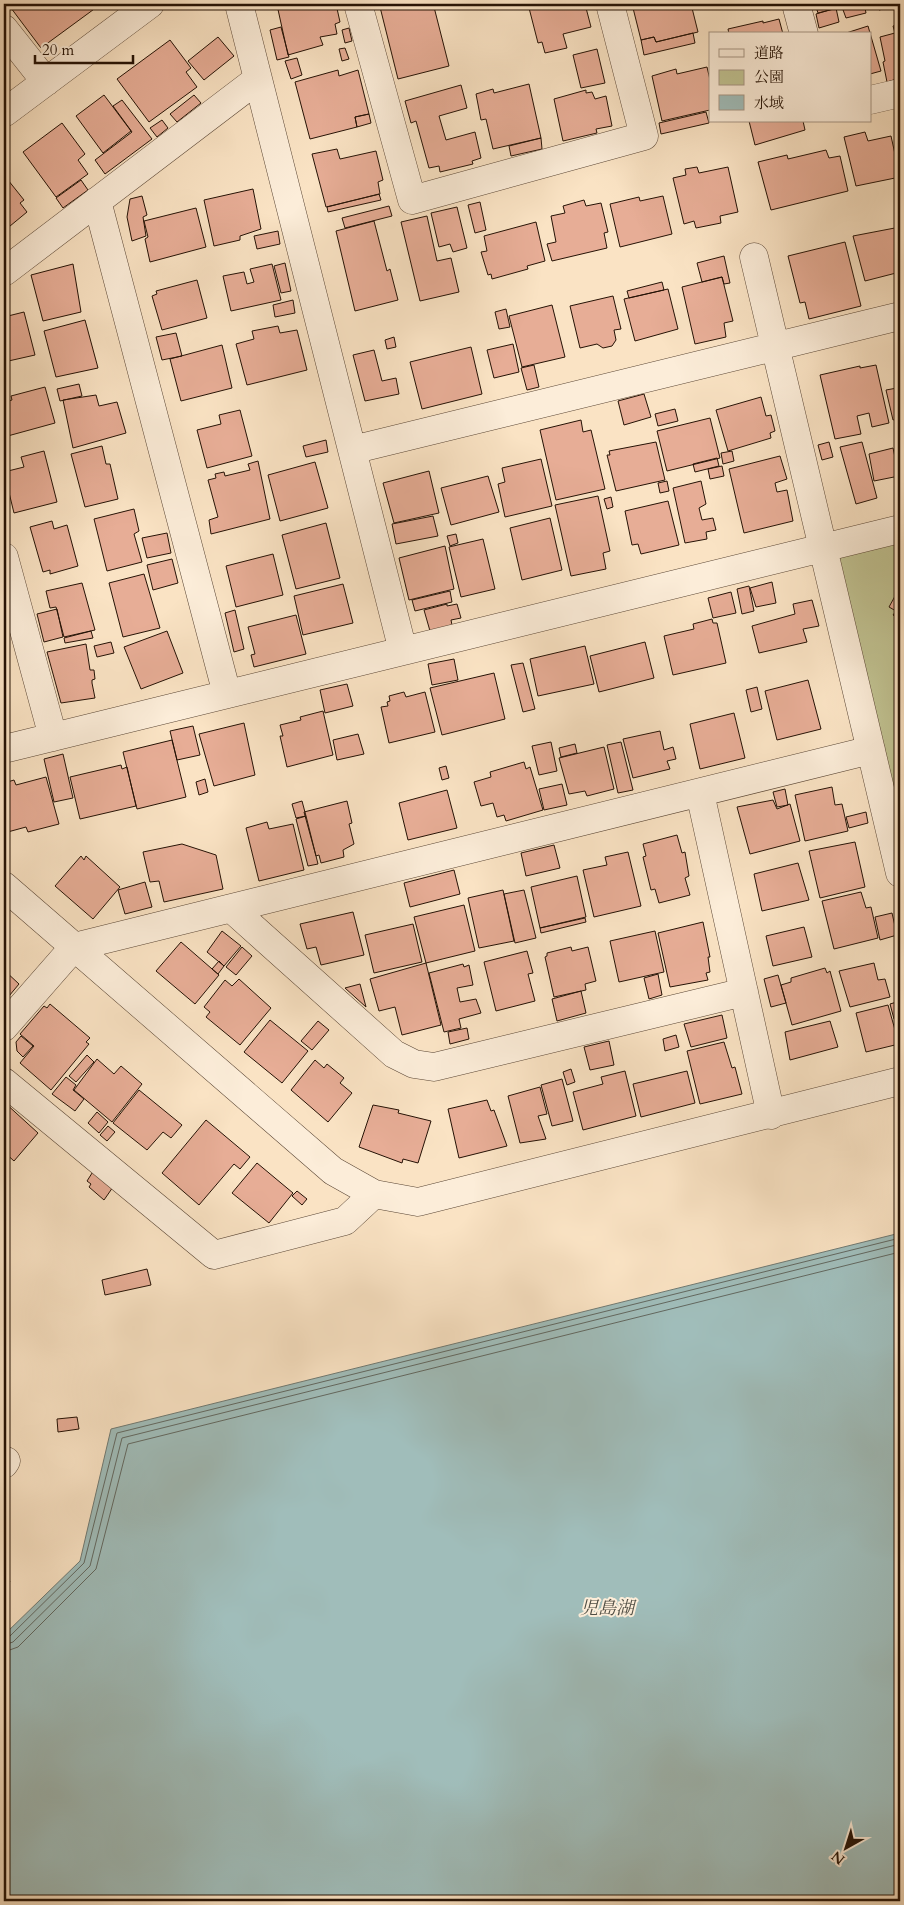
<svg xmlns="http://www.w3.org/2000/svg" width="904" height="1905" font-family="Cardo,'Noto Serif JP',serif">
  <style>
    .green { fill: #c1c392; stroke: #736a4c }
    .water { fill: #a0bdba; stroke: #6f7972 }
    .lines { fill: none; stroke-linecap: round; stroke-linejoin: round }
    .shore { stroke: #626860; stroke-width: 1 }
    .building { fill: #e7ad96; stroke: #251205 }
    .minor-casing { stroke: #5a4635; stroke-width: 29 }
    .minor { stroke: #fcedd9; stroke-width: 28 }
    .labels { text-anchor: middle; dominant-baseline: central; stroke-width: 4; stroke-linejoin: round; paint-order: stroke }
    .water-label { font-size: 18px; font-style: italic; fill: #504e44; stroke: #fcedd9 }
  </style>
  <rect width="100%" height="100%" fill="#fae3c4"/>
  <filter id="stains"><feTurbulence type="fractalNoise" baseFrequency=".004" numOctaves="4"/><feColorMatrix values="0 0 0 0 .2 0 0 0 0 .09 0 0 0 0 .02 0 0 0 .5 -.17"/></filter>
  <radialGradient id="worn" r=".72"><stop offset=".6" stop-color="#630" stop-opacity="0"/><stop offset="1" stop-color="#630" stop-opacity=".3"/></radialGradient>
  <!-- green -->
  <path class="green" d="M900,542V834L837,556Z"/>
  <!-- water -->
  <path class="water" d="M900,1233V1901H4V1635L80,1561L111,1429Z"/>
  <g class="lines">
    <!-- shore -->
    <path class="shore" d="M4,1639L9,1637L84,1563L117,1433L900,1238
      M4,1645L13,1642L90,1566L122,1438L900,1244
      M4,1652L18,1647L96,1569L128,1444L900,1252"/>
  </g>
  <!-- building -->
  <path class="building" d="M8,4H101L41,48Z
    M283,4H336L340,22L335,24L337,34L320,37L323,45L288,55L277,5Z
    M394,4H426L427,8L434,7L449,66L398,79L380,7Z
    M528,4H585L591,27L563,34L567,48L545,53L542,42L538,43Z
    M632,4H691L698,32L656,42L654,37L641,40Z
    M815,4H867L868,7L865,8L866,13L846,18L842,7L818,13Z
    M878,4H900V5L879,10Z
    M836,8L839,22L819,28L816,14Z
    M779,19L783,34H729L728,29L763,21V23Z
    M900,24V78L887,82L883,62L885,61L880,37L895,33L893,26Z
    M868,26L881,71L870,74V34H843Z
    M281,27L289,57L277,60L270,30Z
    M349,28L352,41L345,43L342,30Z
    M693,33L695,43L644,55L641,40L654,37L656,42Z
    M218,37L234,56L204,80L188,61Z
    M170,40L191,68L186,72L197,87L149,122L117,79Z
    M345,48L349,59L342,61L339,49Z
    M597,49L605,83L581,88L573,55Z
    M297,58L302,75L291,79L285,61Z
    M707,67L710,80V110L662,121L652,76L676,69L677,74Z
    M338,70L339,76L358,70L369,114L355,117L357,127L310,139L295,82Z
    M529,84L541,138L493,149L486,119L481,120L476,94L493,89L494,93Z
    M461,85L467,108L439,116L446,140L475,132L481,158L472,161L473,164L440,172L439,166L429,168L416,121L411,123L405,101Z
    M586,90V93L592,92L595,99L606,96L612,126L596,129L597,133L563,141L554,99Z
    M104,95L131,131L103,153L76,116Z
    M194,95L201,103L177,122L170,114Z
    M122,100L152,139L105,174L95,160L132,132L113,106Z
    M706,112L709,123L661,134L659,123Z
    M369,114L371,123L357,127L355,117Z
    M162,120L168,128L157,137L150,128Z
    M749,121H803L805,130L755,145Z
    M62,123L85,154L78,160L88,174L56,197L23,152Z
    M865,132L868,141L891,136L900,177L856,186L844,137Z
    M541,138L542,149L511,156L509,146Z
    M337,149L340,159L376,151L383,180L378,182L380,194L326,207L312,154Z
    M826,150L829,158L840,156L848,191L771,210L758,162L787,155L788,159Z
    M697,167L699,173L728,167L738,212L720,216L721,223L696,228L694,221L684,224L673,178L686,175L685,169Z
    M4,175L24,200L20,203L27,212L4,231Z
    M81,180L88,190L63,208L56,198Z
    M253,189L261,229L240,236V240L214,246L204,200Z
    M379,194L381,200L328,212L327,207Z
    M142,196L147,215L143,217L146,236L132,241L127,217L130,199Z
    M663,196L672,234L620,247L610,204L639,197L640,201Z
    M584,200L586,206L601,203L608,232L604,233L607,248L552,261L547,244L556,242L551,216L565,213L563,206Z
    M480,202L486,230L475,233L468,205Z
    M389,206L392,216L345,228L342,218Z
    M457,207L467,248L453,252L450,244L439,247L431,213Z
    M196,208L206,247L150,262L145,239L148,237L144,221Z
    M427,216L437,261L451,258L459,292L420,301L401,222Z
    M374,221L387,271L390,269L398,300L355,311L336,231Z
    M536,222L545,261L527,266L528,269L492,279L491,274L488,275L481,252L487,251L484,236Z
    M900,227V272L865,281L853,236Z
    M278,231L280,244L257,249L254,236Z
    M845,242L861,306L809,319L805,302L800,303L788,256Z
    M724,256L730,283L724,284L722,277L702,282L697,263Z
    M285,263L291,291L281,293L274,266Z
    M73,264L81,312L43,321L31,275Z
    M272,264L281,300L231,311L223,276L244,272L247,284L254,282L250,269Z
    M722,277L733,321L724,323L726,337L695,344L682,287Z
    M197,280L207,318L162,330L152,296L157,294L156,291Z
    M662,282L664,290L629,298L627,291Z
    M668,289L678,329L635,341L624,299Z
    M613,296L621,329L614,330L616,340L612,346L603,348L597,344L580,348L570,306Z
    M293,300L295,313L275,317L273,305Z
    M552,305L565,357L522,367L509,316Z
    M506,309L510,327L499,329L495,312Z
    M24,312L35,355L4,362V317Z
    M85,320L98,368L56,377L44,331Z
    M278,326L280,333L297,330L307,370L247,385L236,344L254,339L252,331Z
    M176,333L182,356L162,360L156,337Z
    M394,337L396,347L387,349L385,340Z
    M513,344L519,372L494,378L487,350Z
    M222,345L232,388L181,401L170,359Z
    M471,347L482,394L422,409L410,362Z
    M374,350L382,381L396,378L399,394L365,401L353,355Z
    M534,365L539,387L527,390L521,368Z
    M876,365L889,423L872,427L869,413L857,416L861,434L835,439L820,375L860,366V368Z
    M900,377V418L893,420L886,390L897,388L895,378Z
    M4,381L9,399L4,400Z
    M79,384L82,396L60,401L57,389Z
    M45,387L55,423L4,437V402L12,400L11,396Z
    M644,394L651,417L624,425L618,401Z
    M96,395L99,406L117,402L126,433L73,448L63,400Z
    M761,397L766,416L771,415L775,431L770,433L771,438L728,451L716,410Z
    M675,409L678,421L658,426L655,414Z
    M240,410L252,456L207,468L197,430L221,424L219,415Z
    M710,418L720,458L667,471L657,431Z
    M581,420L583,432L591,430L605,489L556,500L540,430Z
    M326,440L328,452L306,457L303,446Z
    M656,442L665,480L616,491L607,455H610L609,451Z
    M829,442L833,457L822,460L818,445Z
    M862,442L877,498L856,504L840,447Z
    M102,446L106,464H110L118,499L85,507L71,454Z
    M893,448L899,476L874,481L869,454Z
    M44,451L57,502L14,513L4,472L24,467L21,457Z
    M732,451L734,461L723,464L721,453Z
    M780,456L787,479L775,483L777,492L787,490L793,521L744,533L729,469Z
    M717,458L719,466L695,472L693,464Z
    M541,459L552,506L505,517L498,484L505,482L502,468Z
    M258,461L270,519L211,534L209,520L218,517L208,480L216,478L215,474L224,472L225,476L250,470L248,464Z
    M315,462L328,508L280,521L268,475Z
    M722,466L724,476L710,479L708,469Z
    M429,471L439,513L394,523L383,483Z
    M488,476L499,512L451,525L441,488Z
    M667,481L669,491L660,493L658,483Z
    M701,481L706,504L699,508L702,520L713,518L716,530L706,532L707,539L685,543L673,488Z
    M598,496L610,551L603,553L606,569L571,576L555,505Z
    M611,497L613,507L607,509L604,499Z
    M668,501L679,545L641,554L638,544L632,545L625,511Z
    M134,509L139,531L134,534L142,562L107,571L94,519Z
    M433,516L438,536L396,544L392,524Z
    M550,518L562,570L522,580L510,528Z
    M52,521L54,529L67,525L78,566L50,574V570L43,572L30,527Z
    M326,523L340,578L296,589L282,535Z
    M167,533L171,553L147,558L142,538Z
    M456,534L458,543L450,546L447,536Z
    M483,539L495,589L461,597L449,547Z
    M445,546L454,589L409,600L399,558Z
    M273,554L283,595L236,607L226,566Z
    M172,559L178,583L153,590L147,565Z
    M144,574L160,628L123,637L109,583Z
    M772,582L776,603L756,607L750,588Z
    M82,583L95,630L64,637L56,607L50,608L46,591Z
    M343,584L353,623L303,635L294,596Z
    M749,586L754,611L742,614L737,589Z
    M900,587V620L893,615L896,611L889,607Z
    M450,591L452,602L415,611L412,600Z
    M731,592L736,613L713,618L708,598Z
    M812,600L819,626L803,629L807,642L759,653L752,626L795,614L793,604Z
    M447,604V606L457,604L461,618L451,620L452,625L430,631L424,610Z
    M57,609L63,637L44,642L37,614Z
    M235,610L244,649L234,652L225,613Z
    M296,615L306,654L254,667L251,655L255,654L248,627Z
    M712,619L713,623H717L726,663L673,675L664,636L694,629L693,624Z
    M91,631L93,638L65,643L64,638Z
    M167,631L183,673L141,689L124,647Z
    M111,642L114,653L97,657L94,646Z
    M645,642L654,678L599,692L590,656Z
    M86,644L90,670H94L95,679L92,680V683L95,698L61,703L47,652Z
    M585,646L594,684L538,696L530,659Z
    M454,659L458,680L432,685L428,664Z
    M523,663L535,709L523,712L511,665Z
    M494,673L505,719L442,735L430,688Z
    M808,680L821,729L777,740L765,691Z
    M347,684L353,706L325,713L320,690Z
    M757,687L762,709L751,712L746,690Z
    M404,692L406,697L425,692L435,732L389,743L381,707L388,706L387,702L390,701L389,696Z
    M323,711L333,755L287,767L280,736H283L280,725L301,720L300,717Z
    M734,713L745,758L700,769L690,724Z
    M244,723L255,775L214,786L199,734Z
    M193,726L200,755L177,760L170,731Z
    M660,731L664,750L673,747L676,759L667,761L670,769L633,778L623,739Z
    M358,734L364,754L337,760L333,740Z
    M172,740L186,797L137,809L123,752Z
    M551,742L557,771L539,775L532,746Z
    M621,742L633,790L618,793L607,745Z
    M575,744L577,753L561,757L559,748Z
    M604,747L614,789L587,796L585,791L569,794L559,758Z
    M63,754L73,798L54,802L44,759Z
    M524,762L526,769L530,767L543,810L506,821L504,815L497,817L493,803L481,806L474,782L491,777L490,772Z
    M121,765L122,769L127,767L136,806L80,819L70,777Z
    M446,766L449,778L442,780L439,768Z
    M46,777L59,824L28,832L26,827L4,833V783L14,780L16,785Z
    M205,779L208,792L199,795L196,782Z
    M562,784L567,805L544,810L539,789Z
    M832,787L835,805L842,804L848,831L805,841L795,795Z
    M785,789L788,805L777,807L773,792Z
    M447,790L457,828L408,840L399,803Z
    M773,800L777,809L790,804L800,841L750,854L737,807Z
    M302,801L306,816L296,818L292,804Z
    M347,801L352,823L349,824L354,844L343,850L344,857L321,863L319,855L316,856L304,812Z
    M866,812L868,823L849,828L846,817Z
    M306,816L318,864L308,866L296,819Z
    M267,822L269,829L293,824L304,870L259,881L246,828Z
    M677,835L682,853L685,852L689,876L685,878L690,895L659,903L655,889L651,890L643,857L646,856L643,844Z
    M855,842L865,887L820,898L809,851Z
    M182,844L216,855L223,889L164,902L159,881L150,882L143,852Z
    M554,845L560,868L526,876L521,853Z
    M628,852L641,906L594,917L583,870L607,865L605,857Z
    M81,856L84,860L86,856L120,887L93,919L55,886Z
    M798,863L809,900L762,911L754,874Z
    M454,870L460,894L410,907L404,883Z
    M577,876L586,917L540,928L531,887Z
    M145,882L152,907L125,914L118,890Z
    M503,890L514,941L479,948L468,898Z
    M524,890L536,938L515,943L504,894Z
    M861,892L866,908L871,907L878,938L834,949L822,901Z
    M464,905L475,951L426,963L414,917Z
    M353,912L364,955L321,965L316,947L307,949L300,924Z
    M892,913L897,935L880,940L875,917Z
    M585,918L586,922L541,933L540,928Z
    M703,922L710,957H708L710,972L706,973L708,980L670,987L658,933Z
    M413,924L422,962L374,973L365,935Z
    M804,927L812,957L773,966L766,936Z
    M222,931L241,946L224,966L207,952Z
    M655,931L664,972L619,982L610,941Z
    M181,942L219,975L195,1004L156,971Z
    M242,947L252,956L236,975L226,967Z
    M571,947L572,951L588,947L596,981L585,984L586,990L554,997L545,957L547,956V953Z
    M527,951L533,973L528,974L535,1001L496,1011L484,962Z
    M219,961L224,966L218,974L212,969Z
    M426,963L441,1025L402,1035L395,1007L379,1011L370,979Z
    M874,963L878,980L885,979L890,997L850,1007L839,971Z
    M463,964L464,967L469,965L473,985L457,988L460,1002L476,999L481,1013L459,1019L461,1028L444,1032L429,973Z
    M825,968L827,973L830,971L841,1011L792,1025L781,985L791,982V978Z
    M4,970L19,984L4,1002Z
    M658,974L662,995L649,999L644,978Z
    M778,975L786,1003L771,1007L764,979Z
    M239,979L271,1008L240,1045L206,1017L210,1012L204,1007L225,980L232,986Z
    M360,984L366,1007L345,988Z
    M581,991L586,1013L557,1021L552,999Z
    M900,1001V1017L894,1019L890,1004Z
    M50,1004L90,1038L86,1042L89,1044L51,1090L20,1063L34,1046L20,1034L44,1006L47,1008Z
    M888,1005L899,1044L866,1052L856,1013Z
    M722,1015L727,1038L691,1047L684,1024Z
    M270,1020L308,1051L282,1083L244,1052Z
    M318,1021L329,1030L312,1050L301,1041Z
    M830,1021L838,1047L790,1060L785,1032Z
    M467,1028L469,1039L450,1044L448,1032Z
    M676,1035L679,1047L665,1051L663,1039Z
    M21,1036L33,1046L23,1057L17,1051L16,1042Z
    M609,1041L614,1065L590,1070L584,1047Z
    M724,1042L732,1068L735,1067L742,1094L700,1104L687,1051Z
    M87,1055L94,1062L76,1082L69,1076Z
    M97,1059L114,1074L121,1066L142,1084L112,1122L74,1090Z
    M315,1060L324,1068L327,1064L344,1078L340,1083L352,1093L328,1122L291,1090Z
    M571,1069L575,1082L567,1085L563,1072Z
    M625,1071L636,1116L583,1130L573,1092L603,1084L601,1077Z
    M687,1071L695,1103L641,1117L633,1084Z
    M66,1077L76,1085L73,1090L84,1099L75,1111L52,1094Z
    M562,1079L573,1121L552,1126L541,1085Z
    M540,1087L547,1114L538,1116L546,1139L520,1143L508,1096Z
    M139,1090L182,1125L171,1138L163,1132L147,1150L113,1123Z
    M487,1100L491,1111L494,1110L507,1146L459,1158L448,1109Z
    M4,1102L38,1133L14,1161L4,1152Z
    M373,1105L399,1110L398,1113L431,1121L418,1163L403,1159L402,1163L359,1147Z
    M97,1112L108,1122L99,1133L88,1123Z
    M206,1120L250,1157L240,1169L234,1164L199,1205L162,1173Z
    M108,1126L115,1132L107,1141L100,1135Z
    M257,1163L293,1193L269,1223L232,1193Z
    M94,1170L113,1187L104,1200L89,1187L91,1184L87,1181Z
    M297,1191L307,1199L302,1205L292,1196Z
    M147,1269L151,1285L105,1295L102,1280Z
    M77,1417L79,1429L58,1432L57,1419Z
    M4,1576L10,1581L4,1590Z"/>
  <g class="lines">
    <!-- minor casing -->
    <g class="minor-casing">
      <path id="minor" d="M239,4L403,651
        M358,4L412,200L644,136L610,4
        M796,4L804,34
        M4,29L46,82
        M870,100L900,93
        M4,113L150,4
        M97,201L227,694
        M754,257L900,873
        M4,272L258,79
        M352,450L900,316
        M4,557L53,737
        M4,749L900,529
        M700,793L771,1115
        M4,886L333,1171L374,1194L418,1202L900,1081
        M232,909L394,1054L414,1064L434,1067L744,992
        M4,1027L74,947L871,750
        M4,1082L214,1255L345,1221L374,1194
        M4,1464L6,1461"/>
    </g>
    <!-- minor -->
    <use href="#minor" class="minor"/>
  </g>
  <g class="labels">
    <!-- water labels -->
    <g class="water-label">
      <text x="607" y="1608">児島湖</text>
    </g>
  </g>
  <!-- margin -->
  <rect width="904" height="1905" fill="none" stroke="#fae3c4" stroke-width="20"/>
  <rect x="5" y="5" width="894" height="1895" fill="none" stroke="#251205" stroke-width="2.5"/>
  <rect x="10" y="10" width="884" height="1885" fill="none" stroke="#251205"/>
  <!-- legend -->
  <rect x="709" y="32" width="162" height="90" fill="#fcedd9" stroke="#a69584"/>
  <rect x="719" y="49" width="25" height="8" fill="#fcedd9" stroke="#a69584"/>
  <text x="754" y="58" font-size="15" fill="#251205">道路</text>
  <rect x="719" y="70" width="25" height="15" fill="#c1c392" stroke="#a69584"/>
  <text x="754" y="82" font-size="15" fill="#251205">公園</text>
  <rect x="719" y="95" width="25" height="15" fill="#a0bdba" stroke="#a69584"/>
  <text x="754" y="108" font-size="15" fill="#251205">水域</text>
  <!-- north arrow -->
  <g transform="translate(846 1848) rotate(219)" stroke="#fcedd9" stroke-width="4" paint-order="stroke">
  <path d="M0-4L9 19L0 12L-9 19Z" fill="#251205"/>
  <text y="-8" font-size="14" font-weight="bold" text-anchor="middle" fill="#251205">N</text>
  </g>
  <!-- scale -->
  <path d="M35 55v8h98v-8" fill="none" stroke="#251205" stroke-width="2.5"/>
  <text x="42" y="55" font-size="15" fill="#251205" stroke="#fcedd9" stroke-width="4" paint-order="stroke">20 m</text>
  <rect width="100%" height="100%" filter="url(#stains)"/>
  <rect width="100%" height="100%" fill="url(#worn)"/>
</svg>
